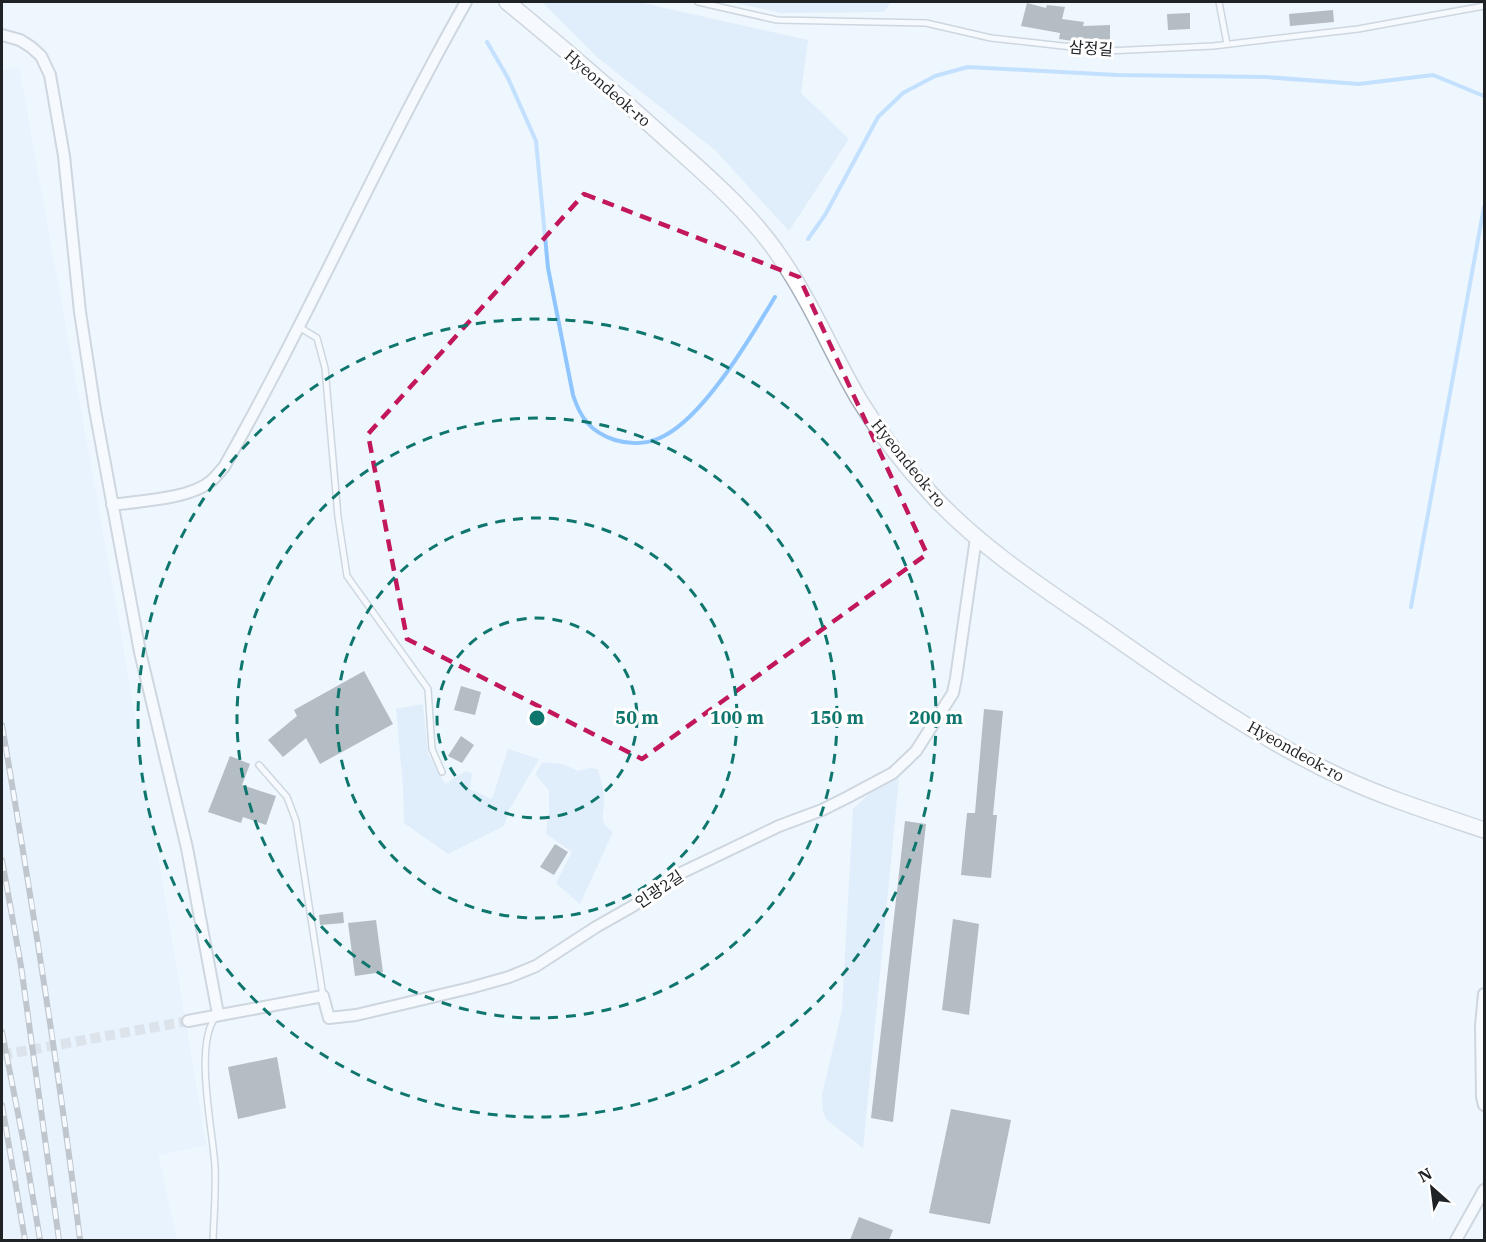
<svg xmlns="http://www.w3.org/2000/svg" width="1486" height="1242" font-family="'IBM Plex Serif','Noto Sans KR',serif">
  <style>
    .built { fill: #e0effe }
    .green { fill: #cfe2f6 }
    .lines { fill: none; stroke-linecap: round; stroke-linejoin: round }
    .stream { stroke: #8fc6ff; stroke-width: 4 }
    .building { fill: #6d757e }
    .street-tunnel { stroke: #c5ccd3; stroke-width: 10; stroke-dasharray: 10 5; stroke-linecap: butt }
    .lane-casing { stroke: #a7b0ba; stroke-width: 8 }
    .street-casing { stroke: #a7b0ba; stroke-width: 14 }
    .secondary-casing { stroke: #a7b0ba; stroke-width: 18 }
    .lane { stroke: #fff; stroke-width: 5 }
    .street { stroke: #fff; stroke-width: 10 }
    .secondary { stroke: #fff; stroke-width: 15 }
    .rail-casing { stroke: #878c92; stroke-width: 6 }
    .rail { stroke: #fff; stroke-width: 4; stroke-dasharray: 11; stroke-linecap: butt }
    .marked { fill: none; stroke: #c2185b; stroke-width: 4.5; stroke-dasharray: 12 8; stroke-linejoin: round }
    .ring { fill: none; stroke: #0f766e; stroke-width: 3; stroke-dasharray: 10 8 }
    .labels { text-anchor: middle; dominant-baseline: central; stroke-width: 6; stroke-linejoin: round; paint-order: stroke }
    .street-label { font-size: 16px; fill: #202326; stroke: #fff }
    .centre { fill: #0f766e; stroke: #fff; stroke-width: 3 }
    .ring-label { font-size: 18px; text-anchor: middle; font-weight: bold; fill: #0f766e; stroke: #fff; stroke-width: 6; stroke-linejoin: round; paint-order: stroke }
  </style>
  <rect width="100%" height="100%" fill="#eef6fe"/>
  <!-- built -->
  <path class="built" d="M19,67L119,622L206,1145L158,1155L177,1240H5L2,1227V71Z"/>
  <!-- green -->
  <path class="green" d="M542,2H638L808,40L801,93L849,139L789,231L715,150L598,58Z
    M732,2H891L884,12L781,13Z
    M423,704L428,754L445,784L466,771L472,773L470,789L492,799L508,749L539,759L509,810L504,826L448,854L404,823L403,787L396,709Z
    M543,762L563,764L578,771L589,768L598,769C600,778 604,788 604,798C605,815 596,819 613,832L580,904L556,883L572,852L546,834L549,811V790L535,774Z
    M899,778L863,1148L827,1120L823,1112L822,1095L842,1010L853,809L869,794Z"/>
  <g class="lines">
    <!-- stream -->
    <path class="stream" d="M487,42L508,78L536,141L548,268L573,395C580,417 590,432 615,440C631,445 649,444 664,436C706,414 750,338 775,297
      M808,239L825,215L878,117L903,93L935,76L968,67L1117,75L1265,77L1359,84L1433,75L1484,96
      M1411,607L1484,207"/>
  </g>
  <!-- building -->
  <path class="building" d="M1027,3L1046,8L1047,5L1065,7L1062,19L1084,22L1083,26L1110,25V42H1080L1059,39L1060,33L1021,26Z
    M1333,10L1334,22L1290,26L1289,14Z
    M1190,13V29L1168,30L1167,14Z
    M364,671L393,724L320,764L306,738L283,757L268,740L297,716L294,710Z
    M461,686L481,692L475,715L454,710Z
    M984,709L1003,711L993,815H997L991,878L961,875L967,813H975Z
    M461,736L474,745L462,763L448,756Z
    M230,756L250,764L242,785L276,796L266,825L243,817L241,823L208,812Z
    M905,821L926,824L893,1122L871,1118Z
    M555,844L568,852L554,875L540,867Z
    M343,912L344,923L320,925L319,915Z
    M953,919L979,924L969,1015L942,1010Z
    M376,920L383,972L355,976L348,923Z
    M277,1057L286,1108L238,1119L228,1067Z
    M951,1109L1011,1120L990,1224L929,1213Z
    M859,1217L893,1230L889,1240H850Z"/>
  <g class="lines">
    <!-- street-tunnel -->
    <path class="street-tunnel" d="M2,1055L188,1021"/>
    <!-- lane casing -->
    <g class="lane-casing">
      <path id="lane" d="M698,2L777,20L926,23L991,38L1108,51L1213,46L1358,29L1484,6
        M1219,2L1227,44
        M299,327L317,338L325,368L338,517L347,576L428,689L432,749L442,772
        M259,765L287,797L296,821L323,996
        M213,1240C214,1216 216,1191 215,1167C213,1131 194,1046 215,1018"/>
    </g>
    <!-- street casing -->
    <g class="street-casing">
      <path id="street" d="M2,35L20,40L31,47L41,56L50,75L64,156L80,312L95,410L140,652L187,848L218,1014
        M112,505C140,501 190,499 211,481C216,477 220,471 224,467C310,315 380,154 466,2
        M1484,994L1481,1026L1482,1097L1484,1105
        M188,1021L323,996L329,1018L356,1015L470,988L509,977L536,966L596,927L633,906L681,873L779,826L822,810L848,797L893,773L916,751L953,693L956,678L976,538
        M1456,1240L1484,1190"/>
    </g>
    <!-- secondary casing -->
    <g class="secondary-casing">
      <path id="secondary" d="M507,2C561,46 614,92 666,139C706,175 750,212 780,257C812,303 832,354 860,401C880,434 905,466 932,495C979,546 1040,586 1097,625C1176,680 1255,737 1343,778C1388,799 1437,814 1484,830"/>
    </g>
    <!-- lane -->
    <use href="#lane" class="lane"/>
    <!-- street -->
    <use href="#street" class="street"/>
    <!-- secondary -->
    <use href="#secondary" class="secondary"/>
    <!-- rail casing -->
    <g class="rail-casing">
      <path id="rail" d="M2,725C31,896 59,1068 80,1240
        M2,860L21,966L59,1240
        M2,1032L24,1144L40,1240
        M2,1105L25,1240"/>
    </g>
    <!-- rail -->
    <use href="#rail" class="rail"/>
  </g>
  <!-- marked area -->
  <path d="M0 0H1486V1242H0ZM584,194L799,277L927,554L642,759L407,639L368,434Z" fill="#eef6fe" fill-opacity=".55" fill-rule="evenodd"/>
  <path class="marked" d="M584,194L799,277L927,554L642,759L407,639L368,434Z"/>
  <!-- distance rings -->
  <g class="ring">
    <circle cx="537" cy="718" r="100"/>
    <circle cx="537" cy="718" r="200"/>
    <circle cx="537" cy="718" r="300"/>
    <circle cx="537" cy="718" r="399"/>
  </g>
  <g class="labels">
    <!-- street labels -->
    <g class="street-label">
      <text transform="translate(1091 48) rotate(4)">삼정길</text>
      <text transform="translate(608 88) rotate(41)">Hyeondeok-ro</text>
      <text transform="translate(909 463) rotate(51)">Hyeondeok-ro</text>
      <text transform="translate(1296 751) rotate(29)">Hyeondeok-ro</text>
      <text transform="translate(659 889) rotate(-34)">인광2길</text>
    </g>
  </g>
  <circle cx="537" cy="718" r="9" class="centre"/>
  <g class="ring-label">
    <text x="637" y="724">50 m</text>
    <text x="737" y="724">100 m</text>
    <text x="837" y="724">150 m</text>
    <text x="936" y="724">200 m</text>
  </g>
  <!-- border -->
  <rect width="1486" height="1242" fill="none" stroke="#202326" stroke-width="6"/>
  <!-- north arrow -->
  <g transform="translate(1432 1188) rotate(332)" stroke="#ffffff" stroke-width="4.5" paint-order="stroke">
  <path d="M0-4.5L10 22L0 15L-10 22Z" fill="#202326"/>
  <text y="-9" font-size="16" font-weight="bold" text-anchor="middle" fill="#202326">N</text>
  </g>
</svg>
